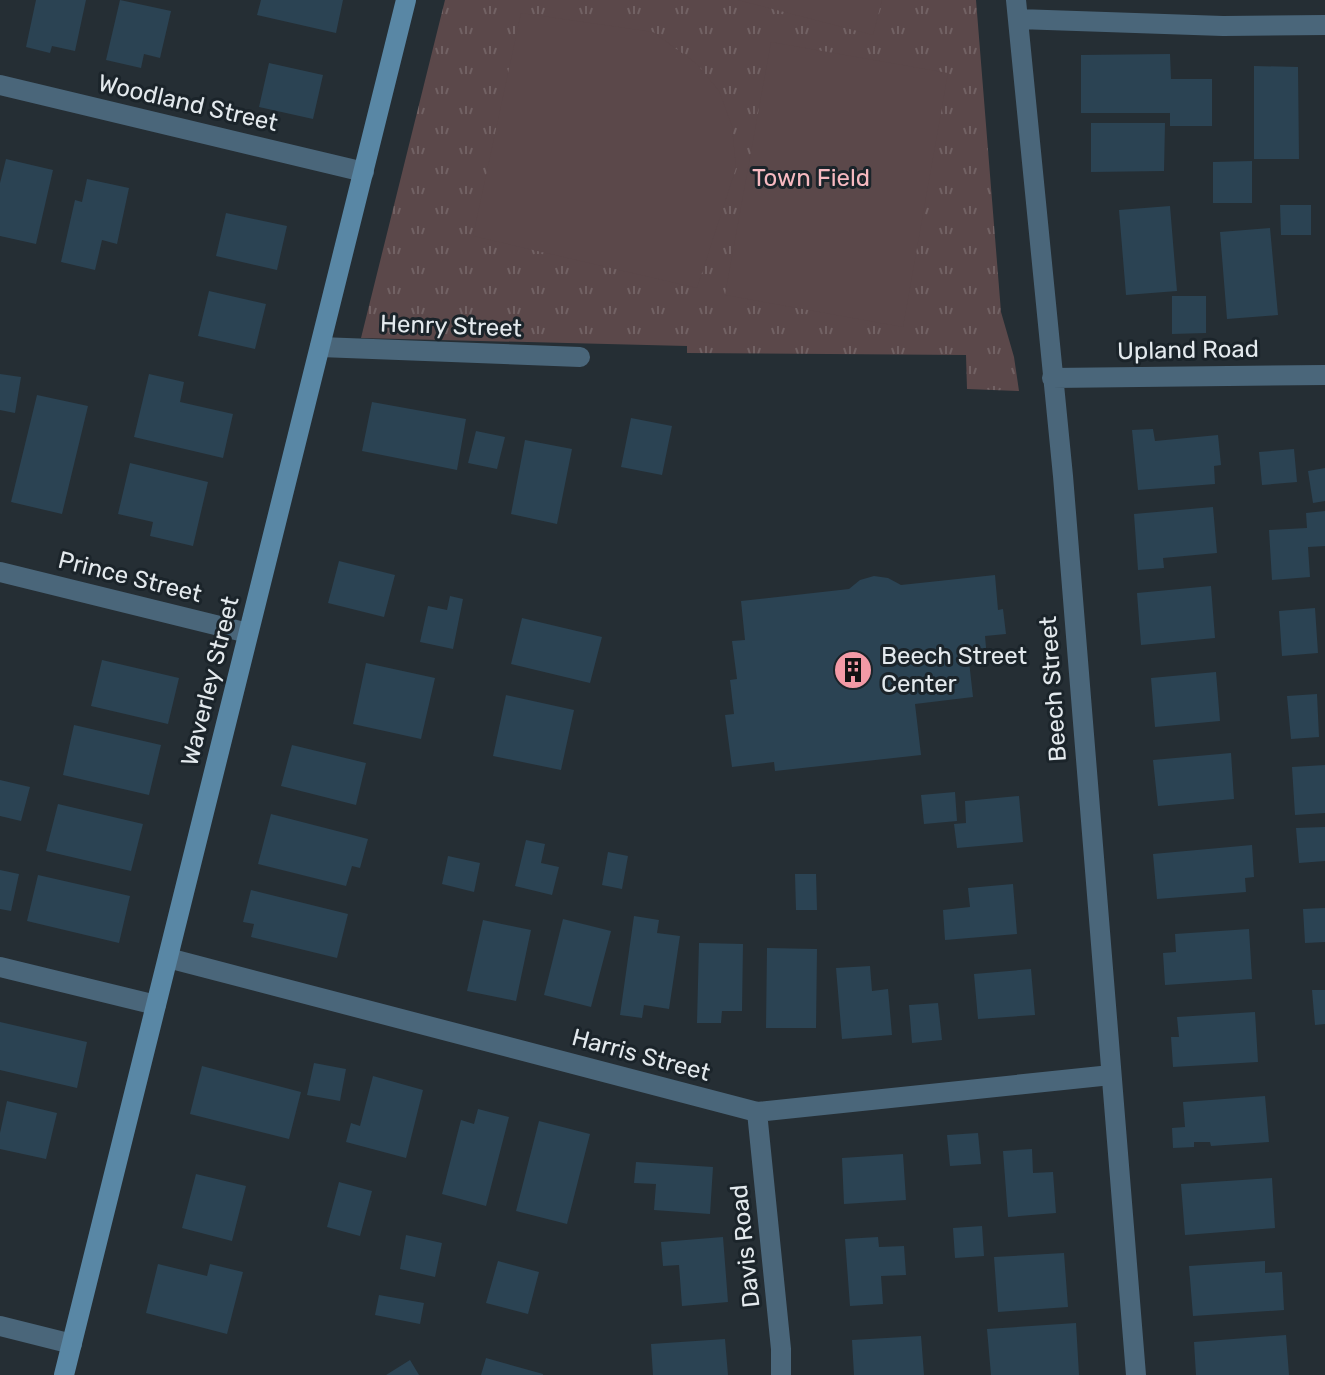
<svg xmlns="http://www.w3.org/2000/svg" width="1325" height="1375" font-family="Rubik,sans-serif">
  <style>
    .park { fill: url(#park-tufts) }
    .pitch { fill: #5b484a }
    .building { fill: #2b4353 }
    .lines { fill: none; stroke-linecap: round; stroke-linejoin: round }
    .street { stroke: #4a667a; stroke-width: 20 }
    .secondary { stroke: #5987a5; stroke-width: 20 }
    .labels { text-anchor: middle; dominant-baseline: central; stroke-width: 6; stroke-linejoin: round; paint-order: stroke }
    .street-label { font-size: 24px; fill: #e3e9ed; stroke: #1b242a }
    .park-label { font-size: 24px; fill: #f6b9c0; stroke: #1b242a }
    .poi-label { font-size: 24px; fill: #e3e9ed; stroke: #1b242a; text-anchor: start }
  </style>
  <defs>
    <pattern id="park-tufts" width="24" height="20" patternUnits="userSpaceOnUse" patternTransform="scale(2)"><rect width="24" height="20" fill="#5b484a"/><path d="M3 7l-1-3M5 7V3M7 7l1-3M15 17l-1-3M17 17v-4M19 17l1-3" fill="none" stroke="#726264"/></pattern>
  </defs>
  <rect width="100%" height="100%" fill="#252e34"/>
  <!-- park -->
  <path class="park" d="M445,0H976L1001,312L1014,357L1019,391L967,389L966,355L687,353V346L361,338Z"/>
  <!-- pitch -->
  <path class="pitch" d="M738,0H882L873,35Z
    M521,13L653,32L697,64L719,91L732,126L736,168L697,288L473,236Z
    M771,42L948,73L903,327L725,295Z"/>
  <!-- building -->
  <path class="building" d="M36,0H86L75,51L52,46L50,53L26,47Z
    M120,0L171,11L160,58L144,54L141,68L106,60Z
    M261,0H343L336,33L257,15Z
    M1170,54L1171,79H1212V126H1170V113H1081V55Z
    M269,63L323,75L313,119L259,107Z
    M1254,66L1298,67L1299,159H1254Z
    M1091,123H1165L1164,171L1091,172Z
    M6,159L53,170L36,244L0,236V183Z
    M1252,161V203H1213V162Z
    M87,179L129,188L117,244L102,240L95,270L61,262L75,200L82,202Z
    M1280,205H1311V235H1281Z
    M1170,206L1177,291L1126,295L1119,210Z
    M226,213L287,226L277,270L216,256Z
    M1270,228L1278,315L1227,319L1220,232Z
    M209,291L266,304L255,349L198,336Z
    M1172,296H1206V333L1172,334Z
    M0,374L21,377L15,413L0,410Z
    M149,374L184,382L180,402L233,414L223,458L134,437Z
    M37,395L88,406L62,514L11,502Z
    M372,402L466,419L457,470L362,451Z
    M631,418L672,426L662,475L621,467Z
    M1153,429L1155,441L1218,435L1221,465L1214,466L1215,484L1138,490L1132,430Z
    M476,431L505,437L497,469L468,463Z
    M525,440L572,449L557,524L511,514Z
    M1294,449L1297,482L1262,485L1259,452Z
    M130,463L208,482L193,546L150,536L153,522L118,514Z
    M1325,468V501L1313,503L1308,471Z
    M1213,507L1217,553L1163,558L1164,568L1138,570L1134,514Z
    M1325,511V546L1308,547L1310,577L1272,580L1269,530L1307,528L1306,513Z
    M339,561L395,575L384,617L328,603Z
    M995,575L998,610L1003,609L1006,634L985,636L987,659L969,661L973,697L915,704L921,755L775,771L774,762L732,767L725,715L734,714L730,680L737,679L732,641L745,640L741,601L849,589L860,580L874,576L888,578L901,585Z
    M1211,586L1215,638L1141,645L1137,593Z
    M450,596L463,599L453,649L420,642L428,606L447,610Z
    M1315,608L1318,653L1282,656L1279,611Z
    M522,618L602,637L590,683L511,664Z
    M102,660L179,678L168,724L91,706Z
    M366,663L435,678L421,739L353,724Z
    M1216,672L1220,721L1155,727L1151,678Z
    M1317,694L1319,737L1291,739L1287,696Z
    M506,695L574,710L561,770L493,756Z
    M74,725L161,745L149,795L63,775Z
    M292,745L366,763L356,805L281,786Z
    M1231,753L1234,799L1158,806L1153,760Z
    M1325,765V813L1295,815L1292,767Z
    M0,780L30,787L21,821L0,816Z
    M955,792L957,821L924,824L921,795Z
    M1019,796L1023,842L957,848L954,824L966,823L965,801Z
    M58,804L143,824L131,871L46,851Z
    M271,814L368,839L360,868L352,866L346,886L258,864Z
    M1325,827V861L1299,863L1296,828Z
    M526,840L545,844L541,863L559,867L552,895L515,886Z
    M1252,845L1254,877L1245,878L1246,892L1157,899L1153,854Z
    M608,852L628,856L622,889L602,885Z
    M448,856L480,863L474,892L442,884Z
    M0,870L19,874L11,911L0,909Z
    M795,874H816L817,910H796Z
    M38,875L130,896L119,943L27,921Z
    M1013,884L1017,934L945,940L943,910L970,907L968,888Z
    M251,890L348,914L337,958L251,937L254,924L243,922Z
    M1325,908V942L1305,943L1303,909Z
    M634,916L659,920L657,933L680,936L669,1009L644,1005L642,1018L620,1015Z
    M563,919L611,931L591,1007L544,995Z
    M483,920L531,930L516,1001L467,991Z
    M1249,929L1252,979L1165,985L1163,953L1176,952L1175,934Z
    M699,943L743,944L742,1011H722L721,1023H697Z
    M767,948L817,949L816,1028H766Z
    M870,966L872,991L888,989L892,1035L842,1039L836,968Z
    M1031,969L1035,1015L978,1019L974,974Z
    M1312,990H1325V1024L1315,1025Z
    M938,1003L942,1040L912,1043L909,1005Z
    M1255,1012L1258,1062L1173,1067L1171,1037H1179L1177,1017Z
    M0,1022L87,1042L77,1088L0,1070Z
    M314,1063L346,1069L340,1101L307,1095Z
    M202,1066L301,1092L289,1139L190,1114Z
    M373,1076L423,1090L406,1158L346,1142L351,1123L360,1126Z
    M1265,1096L1269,1142L1211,1146L1210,1142H1194V1147L1173,1148L1172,1128L1185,1127L1183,1102Z
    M7,1101L57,1113L46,1159L0,1149V1133Z
    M478,1109L509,1117L486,1206L442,1194L461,1120L474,1124Z
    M539,1121L590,1134L567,1224L516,1211Z
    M978,1133L981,1164L950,1166L947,1135Z
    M1032,1149L1033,1173L1053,1172L1056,1213L1008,1217L1003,1151Z
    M903,1154L906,1200L844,1204L842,1158Z
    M636,1162L713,1167L710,1214L654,1210L656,1184L634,1183Z
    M196,1174L246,1186L232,1241L182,1228Z
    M1272,1178L1275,1228L1185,1235L1181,1184Z
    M339,1182L372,1191L360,1236L327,1227Z
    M982,1226L984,1256L955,1258L953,1228Z
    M406,1235L442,1243L435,1277L400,1269Z
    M723,1237L728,1302L682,1306L679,1265L663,1266L661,1242Z
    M878,1237L879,1247L904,1246L906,1275L881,1276L883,1304L850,1306L845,1239Z
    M1064,1253L1068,1307L998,1312L994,1257Z
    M498,1261L539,1272L528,1314L486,1303Z
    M1265,1261V1273L1282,1272L1284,1310L1193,1316L1189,1266Z
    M158,1264L207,1276L210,1264L243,1272L227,1334L146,1313Z
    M379,1295L424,1303L420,1324L375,1315Z
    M1076,1323L1079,1375H991L987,1329Z
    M1286,1335L1289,1375H1196L1194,1342Z
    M921,1336L924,1375H854L852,1340Z
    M725,1339L728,1375H653L651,1344Z
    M486,1358L543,1374V1375H481Z
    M410,1360L419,1375H386Z"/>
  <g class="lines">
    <!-- street -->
    <path class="street" d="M1016,0L1063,476L1136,1375
      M1018,19L1223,26L1325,25
      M0,85L364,172
      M320,347L580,357
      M1052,378L1325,375
      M0,572L248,633
      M168,958L757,1112L1111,1075
      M0,967L156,1005
      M757,1112L781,1349V1375
      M0,1326L72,1344"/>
    <!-- secondary -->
    <path class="secondary" d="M64,1375L406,0"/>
  </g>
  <!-- icons -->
  <defs>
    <g id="building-disc" transform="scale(2)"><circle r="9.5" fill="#f49aa6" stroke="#1b242a"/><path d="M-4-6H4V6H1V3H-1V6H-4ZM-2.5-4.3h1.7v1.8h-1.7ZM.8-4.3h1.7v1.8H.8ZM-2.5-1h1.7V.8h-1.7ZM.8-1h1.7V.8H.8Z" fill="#111"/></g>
  </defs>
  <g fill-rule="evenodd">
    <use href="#building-disc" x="853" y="670"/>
  </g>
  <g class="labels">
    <!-- street labels -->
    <g class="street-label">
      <text transform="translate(188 103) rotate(13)">Woodland Street</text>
      <text transform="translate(451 326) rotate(2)">Henry Street</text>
      <text transform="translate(1188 350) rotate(-1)">Upland Road</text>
      <text transform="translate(130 577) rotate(14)">Prince Street</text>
      <text transform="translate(210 681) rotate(-76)">Waverley Street</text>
      <text transform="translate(1053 689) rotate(-94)">Beech Street</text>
      <text transform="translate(641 1055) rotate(15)">Harris Street</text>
      <text transform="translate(745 1246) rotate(-96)">Davis Road</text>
    </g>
    <!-- park labels -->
    <g class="park-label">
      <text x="811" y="178">Town Field</text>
    </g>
    <!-- poi labels -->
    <g class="poi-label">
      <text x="881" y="656">Beech Street<tspan x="881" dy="28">Center</tspan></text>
    </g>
  </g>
</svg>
